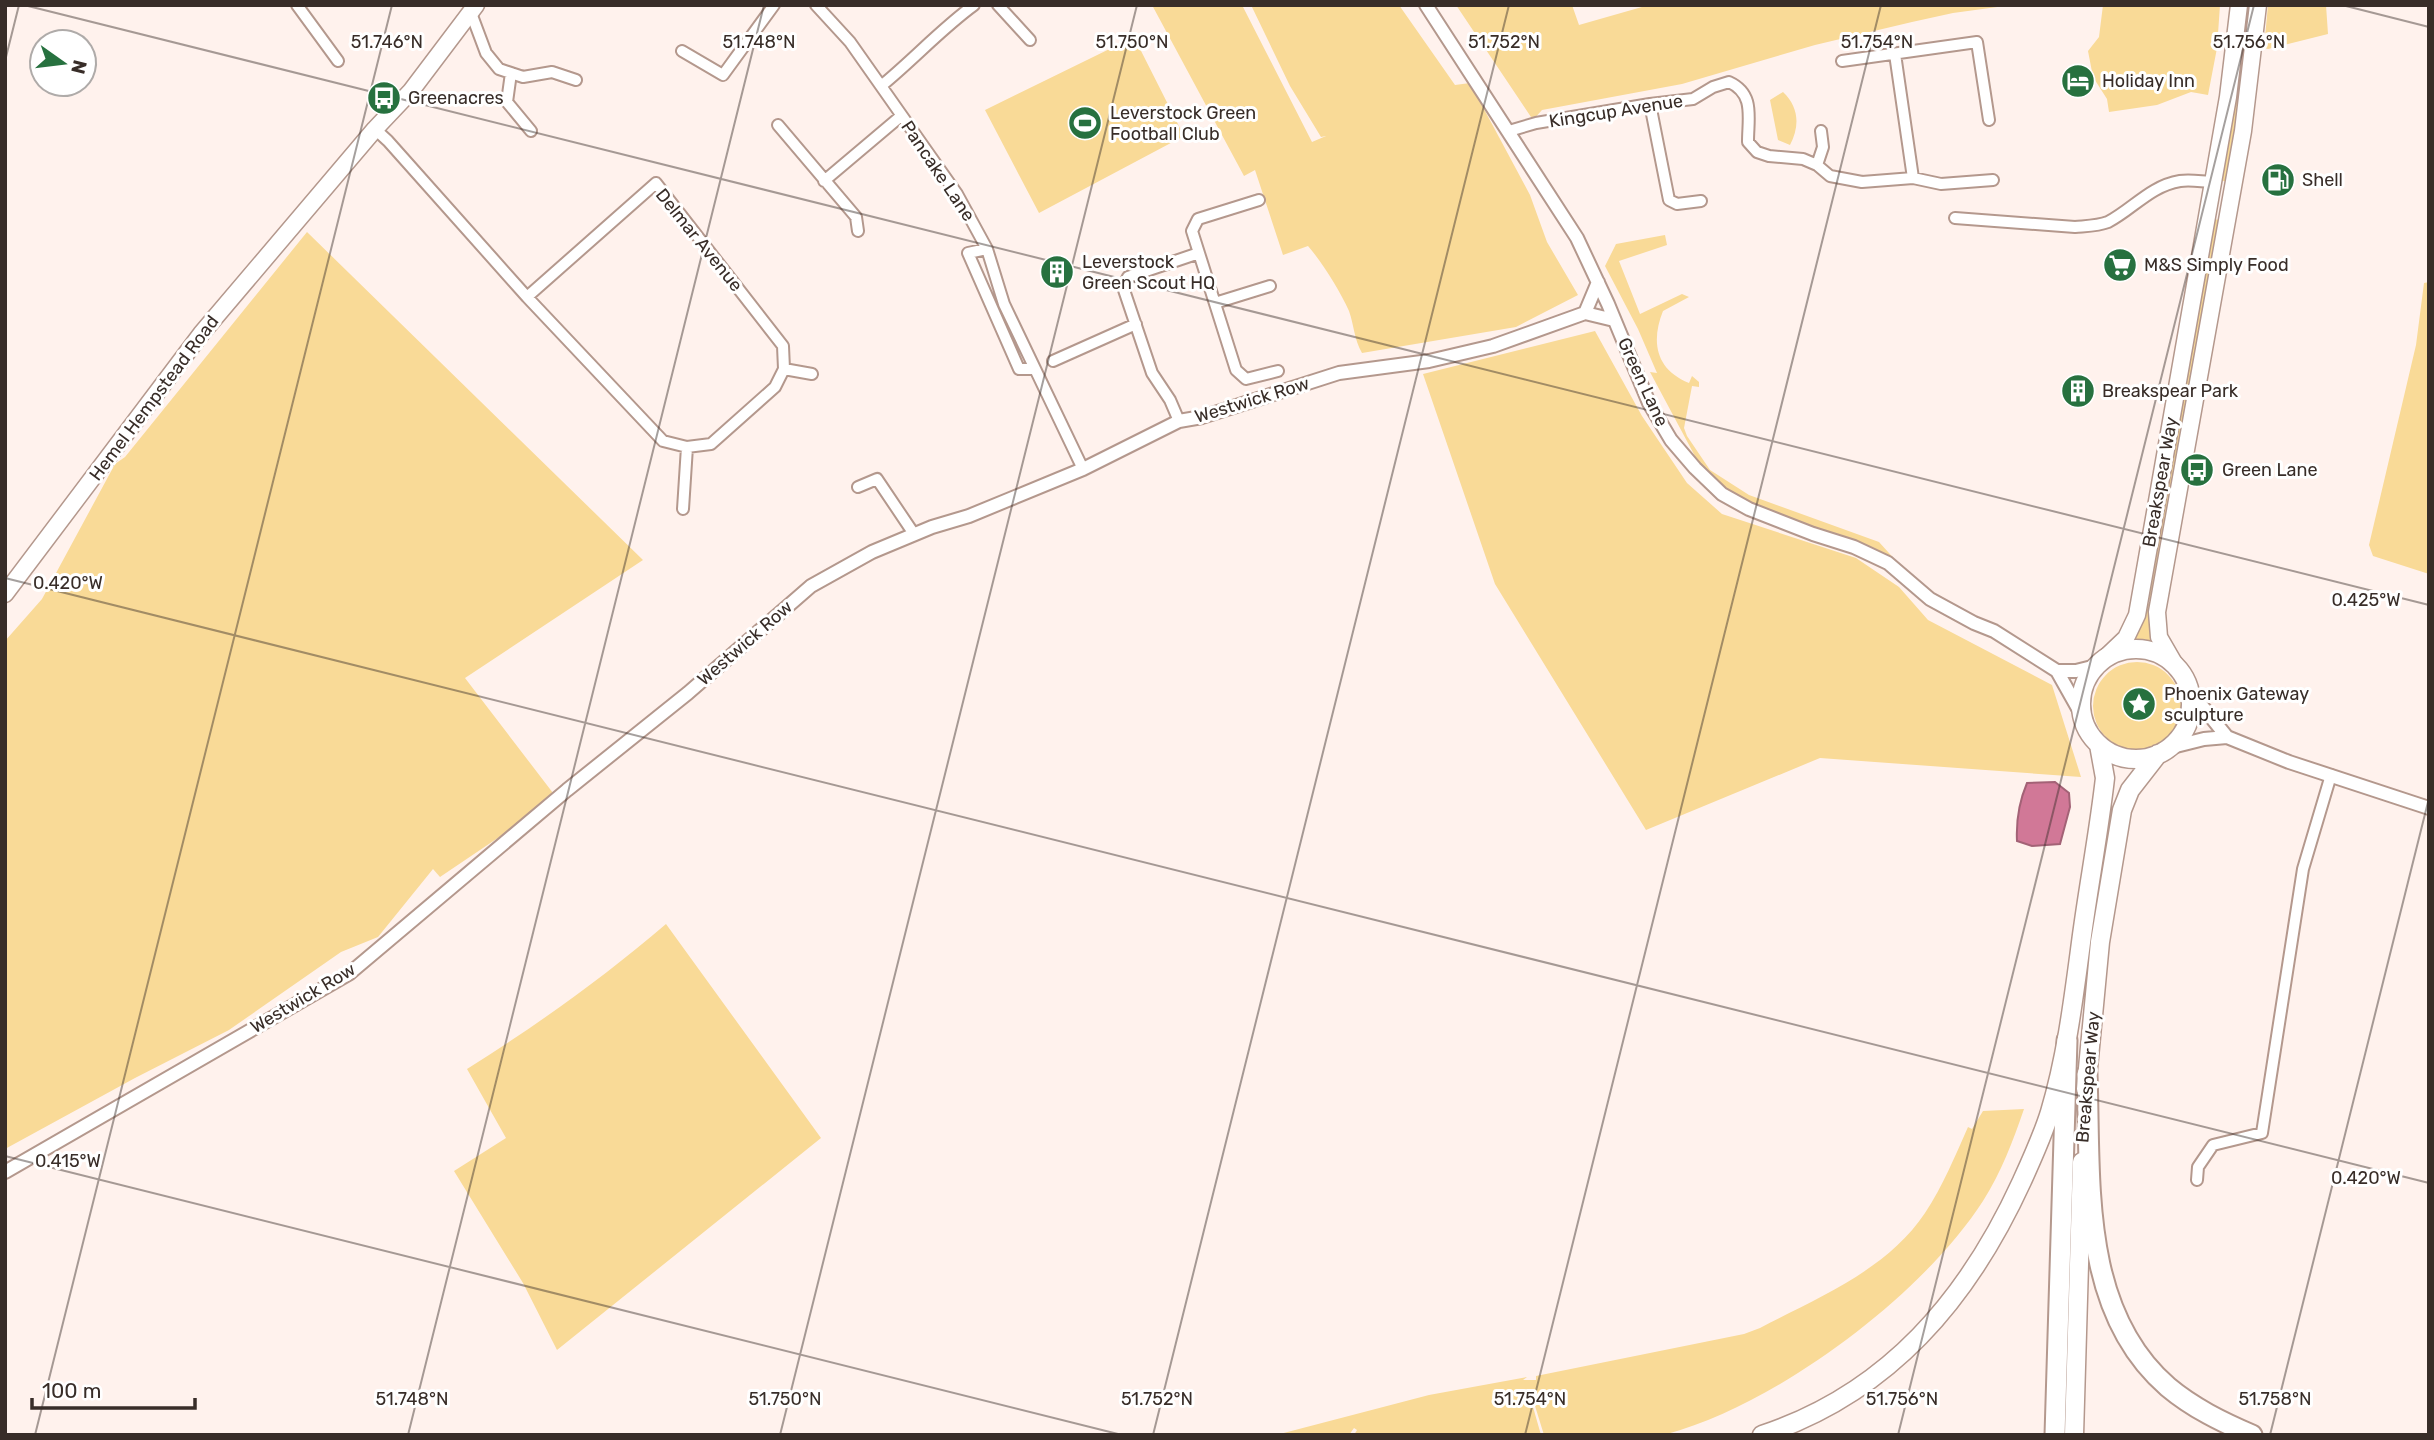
<svg xmlns="http://www.w3.org/2000/svg" width="2434" height="1440" font-family="Rubik,sans-serif">
  <style>
    .green { fill: #f9da97 }
    .water { fill: #d17897; stroke: #a36276; stroke-width: 2 }
    .lines { fill: none; stroke-linecap: round; stroke-linejoin: round }
    .minor-casing { stroke: #b4988d; stroke-width: 14 }
    .tertiary-casing { stroke: #b4988d; stroke-width: 16 }
    .primary-casing { stroke: #b4988d; stroke-width: 19 }
    .trunk-casing { stroke: #b4988d; stroke-width: 21 }
    .motorway-casing { stroke: #b4988d; stroke-width: 23 }
    .minor { stroke: #fff; stroke-width: 10 }
    .tertiary { stroke: #fff; stroke-width: 12 }
    .primary { stroke: #fff; stroke-width: 16 }
    .trunk { stroke: #fff; stroke-width: 18 }
    .motorway { stroke: #fff; stroke-width: 19 }
    .ticks { fill: none; stroke: #382d28; stroke-width: 2; stroke-opacity: 0.45 }
    .labels { text-anchor: middle; dominant-baseline: central; stroke-width: 6; stroke-linejoin: round; paint-order: stroke }
    .poi-label { font-size: 18px; fill: #382d28; stroke: #fff; text-anchor: start }
    .street-label { font-size: 18px; fill: #382d28; stroke: #fff }
    .ticks-label { font-size: 18px; text-anchor: middle; fill: #382d28; stroke: #fff; stroke-width: 6; stroke-linejoin: round; paint-order: stroke }
  </style>
  <rect width="100%" height="100%" fill="#fff2ed"/>
  <!-- green -->
  <path class="green" d="M1152,5H1242L1312,142L1326,136L1321,137L1290,86L1251,5H1399L1455,85L1470,83L1530,195L1547,242L1578,295L1516,327L1362,353C1354,339 1354,325 1349,311C1340,291 1322,262 1308,246L1283,255L1255,170L1244,176Z
    M1456,5H1572L1579,25L1649,5H2012L1953,13L1912,22L1815,45L1682,84L1542,110L1533,120Z
    M2103,5H2220L2217,48L2208,95L2191,92L2157,105L2109,112L2107,99L2093,77L2088,51L2099,37Z
    M2245,5H2252L2242,96L2227,182L2220,180Z
    M2268,5H2326L2328,34L2268,49L2264,48Z
    M1134,37L1184,136L1039,213L985,110Z
    M1783,92C1799,107 1800,126 1790,145L1778,140L1770,100Z
    M2213,219L2220,220L2154,600L2147,599Z
    M307,232L643,560L465,678L553,793L532,815L440,877L433,869L378,937L341,952L229,1030L135,1078L5,1149V641L42,599L115,464L125,457Z
    M1665,235L1667,245L1619,261L1640,314L1682,294L1689,297L1663,311C1651,341 1655,369 1689,383L1692,376L1699,382V387L1692,386L1684,428L1687,436L1710,470L1749,495L1879,542L1898,563L1852,540L1765,514L1730,494L1704,473L1650,372L1657,373L1638,329L1605,266L1616,244Z
    M2429,282V574L2373,556L2369,545L2416,345L2424,283Z
    M1595,331L1642,416L1687,483L1722,514L1856,558L1899,587L1928,620L2052,685L2081,777L1820,758L1646,830L1495,584L1423,374Z
    M2146,603L2153,604L2150,626L2154,648L2132,644L2144,617Z
    M2093 706a44 44 0 1 1 88 0a44 44 0 1 1-88 0Z
    M666,924L821,1138L557,1350L523,1283L454,1171L506,1138L467,1069C537,1025 603,978 666,924Z
    M2024,1109C2013,1141 2001,1173 1983,1201C1921,1297 1777,1404 1667,1434C1655,1437 1641,1435 1630,1435C1601,1435 1573,1435 1544,1435L1531,1393V1400L1541,1435H1354L1357,1430L1354,1428L1349,1435H1276L1429,1395L1527,1377L1523,1380H1536V1376L1744,1334L1760,1328C1819,1297 1887,1270 1925,1213C1943,1186 1955,1156 1968,1127L1972,1129L1983,1111Z"/>
  <!-- water -->
  <path class="water" d="M2055,782L2069,793L2070,807L2060,844L2032,846L2017,841C2016,821 2019,802 2027,783Z"/>
  <g class="lines">
    <!-- minor casing -->
    <g class="minor-casing">
      <path id="minor" d="M297,5L338,61
        M816,5L850,42L957,194L987,249L1004,304L1083,469
        M998,5L1030,40
        M471,13L486,53L499,69L523,77L552,72L576,80
        M682,51L723,75L774,5
        M1895,54L1913,178
        M1842,61L1977,42L1989,120
        M511,73L507,102L531,131
        M881,86C913,60 941,29 974,5
        M1650,104L1669,200L1677,204L1701,201
        M778,125L856,217L858,231
        M375,129L388,141L527,297L663,441L687,447L711,444L775,387L784,369L783,346L656,183L527,297
        M1509,131L1536,123L1650,104L1693,99L1713,87L1729,82C1755,94 1748,117 1748,142L1757,152L1769,156L1803,159L1817,165L1830,176L1862,182L1913,178L1941,184L1993,180
        M1817,165L1823,147L1821,131
        M824,181L901,116
        M1259,200L1198,219L1192,231L1236,370L1246,379L1278,371
        M1955,218L2075,227C2085,226 2098,226 2108,222C2133,209 2150,186 2180,181C2191,179 2203,182 2213,182
        M987,249L968,253L1019,369H1034
        M1215,303L1270,286
        M1053,361L1136,324
        M784,369L812,374
        M1179,421L1170,400L1152,373L1123,287L1128,277L1199,253
        M858,487L877,479L914,534
        M683,509L687,447
        M2197,1180L2198,1167L2213,1145L2262,1133L2303,869L2331,775"/>
    </g>
    <!-- tertiary casing -->
    <g class="tertiary-casing">
      <path id="tertiary" d="M1426,5L1577,238L1608,304L1649,403L1671,440L1695,468L1722,494L1749,509L1813,534L1854,547L1888,563L1930,599L1974,623L1994,631L2057,671L2084,719
        M1585,313L1598,282
        M2057,671H2076L2096,666
        M2190,691L2227,737
        M2168,748L2204,739L2227,737L2289,762L2429,808
        M5,1172L350,973L567,790L688,693L811,586L872,552L932,527L969,516L1083,469L1179,421L1202,417L1339,373L1429,361L1493,346L1585,313L1614,320"/>
    </g>
    <!-- primary casing -->
    <g class="primary-casing">
      <path id="primary" d="M5,594L201,334L375,129L411,91L476,5
        M2105,658L2126,638L2137,615L2228,97L2239,5
        M2174,663L2159,637L2157,612L2243,131L2258,5"/>
    </g>
    <!-- trunk casing -->
    <g class="trunk-casing">
      <path id="trunk" d="M2081 704a55 55 0 1 1 110 0a55 55 0 1 1-110 0Z
        M2086,1089L2100,942L2122,810L2130,790L2158,754
        M1762,1435C1889,1393 1968,1299 2022,1181C2032,1159 2043,1135 2050,1112C2067,1055 2074,995 2082,935C2089,883 2099,831 2105,778L2099,745
        M2074,1435L2082,1162"/>
    </g>
    <!-- motorway casing -->
    <g class="motorway-casing">
      <path id="motorway" d="M2087,1074C2091,1180 2079,1310 2168,1387C2193,1408 2222,1422 2252,1435
        M2055,1435L2067,1040"/>
    </g>
    <!-- minor -->
    <use href="#minor" class="minor"/>
    <!-- tertiary -->
    <use href="#tertiary" class="tertiary"/>
    <!-- primary -->
    <use href="#primary" class="primary"/>
    <!-- trunk -->
    <use href="#trunk" class="trunk"/>
    <!-- motorway -->
    <use href="#motorway" class="motorway"/>
  </g>
  <!-- ticks -->
  <path class="ticks" d="M24,5L2429,605M2342,5L2429,27M5,61L19,5M5,578L2429,1183M5,1156L1122,1435M35,1435L392,5M408,1435L764,5M780,1435L1137,5M1153,1435L1509,5M1525,1435L1881,5M1898,1435L2254,5M2270,1435L2429,798"/>
  <!-- icons -->
  <defs>
    <g id="hotel-disc" transform="scale(1.75)"><circle r="9.5" fill="#27713f" stroke="#fff"/><path d="M-6-4.5h1.5V1H6V5H4.5V3h-9V5H-6ZM-4 0a1.8 1.8 0 1 1 3.6 0ZM.5 0V-2.5h3Q6-2.5 6 0Z" fill="#fff"/></g>
    <g id="bus-disc" transform="scale(1.75)"><circle r="9.5" fill="#27713f" stroke="#fff"/><path d="M-5-6H5V4H4V6H2V4H-2V6H-4V4H-5ZM-3.5-4V0h7V-4ZM-3.5 1.2v1.5H-2V1.2ZM2 1.2v1.5H3.5V1.2Z" fill="#fff"/></g>
    <g id="stadium-disc" transform="scale(1.75)"><circle r="9.5" fill="#27713f" stroke="#fff"/><path d="M0-5a6.5 5 0 1 0 0 10a6.5 5 0 1 0 0-10ZM-3.5-1.8h7v3.6h-7Z" fill="#fff"/></g>
    <g id="fuel-disc" transform="scale(1.75)"><circle r="9.5" fill="#27713f" stroke="#fff"/><path d="M-5.5-6h7V0h2V4h1.3V-2.5L3-4.5l.8-.8L6-3V5H2.5V1h-1V6h-7ZM-4.2-4.7v3.2H.2V-4.7Z" fill="#fff"/></g>
    <g id="supermarket-disc" transform="scale(1.75)"><circle r="9.5" fill="#27713f" stroke="#fff"/><path d="M-6-5.5h2.5l.6 2H6L4.5 2H-2.5L-4.4-4H-6ZM-1.5 3.2a1.3 1.3 0 1 0 .1 0ZM3 3.2a1.3 1.3 0 1 0 .1 0Z" fill="#fff"/></g>
    <g id="building-disc" transform="scale(1.75)"><circle r="9.5" fill="#27713f" stroke="#fff"/><path d="M-4-6H4V6H1V3H-1V6H-4ZM-2.5-4.3h1.7v1.8h-1.7ZM.8-4.3h1.7v1.8H.8ZM-2.5-1h1.7V.8h-1.7ZM.8-1h1.7V.8H.8Z" fill="#fff"/></g>
    <g id="sight-disc" transform="scale(1.75)"><circle r="9.5" fill="#27713f" stroke="#fff"/><path d="M0-6L1.8-2.2L6-1.7L2.9 1.2L3.7 5.4L0 3.3L-3.7 5.4L-2.9 1.2L-6-1.7L-1.8-2.2Z" fill="#fff"/></g>
  </defs>
  <g fill-rule="evenodd">
    <use href="#hotel-disc" x="2078" y="81"/>
    <use href="#bus-disc" x="384" y="98"/>
    <use href="#stadium-disc" x="1085" y="123"/>
    <use href="#fuel-disc" x="2278" y="180"/>
    <use href="#supermarket-disc" x="2120" y="265"/>
    <use href="#building-disc" x="1057" y="272"/>
    <use href="#building-disc" x="2078" y="391"/>
    <use href="#bus-disc" x="2197" y="470"/>
    <use href="#sight-disc" x="2139" y="704"/>
  </g>
  <g class="labels">
    <!-- poi labels -->
    <g class="poi-label">
      <text x="2102" y="81">Holiday Inn</text>
      <text x="408" y="98">Greenacres</text>
      <text x="1110" y="113">Leverstock Green<tspan x="1110" dy="21">Football Club</tspan></text>
      <text x="2302" y="180">Shell</text>
      <text x="1082" y="262">Leverstock<tspan x="1082" dy="21">Green Scout HQ</tspan></text>
      <text x="2144" y="265">M&amp;S Simply Food</text>
      <text x="2102" y="391">Breakspear Park</text>
      <text x="2222" y="470">Green Lane</text>
      <text x="2164" y="694">Phoenix Gateway<tspan x="2164" dy="21">sculpture</tspan></text>
    </g>
    <!-- street labels -->
    <g class="street-label">
      <text transform="translate(1616 111) rotate(-9)">Kingcup Avenue</text>
      <text transform="translate(938 171) rotate(56)">Pancake Lane</text>
      <text transform="translate(699 240) rotate(51)">Delmar Avenue</text>
      <text transform="translate(1643 382) rotate(65)">Green Lane</text>
      <text transform="translate(154 398) rotate(-53)">Hemel Hempstead Road</text>
      <text transform="translate(1252 400) rotate(-17)">Westwick Row</text>
      <text transform="translate(2160 482) rotate(-80)">Breakspear Way</text>
      <text transform="translate(745 643) rotate(-41)">Westwick Row</text>
      <text transform="translate(303 998) rotate(-31)">Westwick Row</text>
      <text transform="translate(2088 1077) rotate(-85)">Breakspear Way</text>
    </g>
  </g>
  <g class="ticks-label">
    <text x="387" y="48">51.746°N</text>
    <text x="759" y="48">51.748°N</text>
    <text x="1132" y="48">51.750°N</text>
    <text x="1504" y="48">51.752°N</text>
    <text x="1877" y="48">51.754°N</text>
    <text x="2249" y="48">51.756°N</text>
    <text x="68" y="589">0.420°W</text>
    <text x="2366" y="606">0.425°W</text>
    <text x="68" y="1167">0.415°W</text>
    <text x="2366" y="1184">0.420°W</text>
    <text x="412" y="1405">51.748°N</text>
    <text x="785" y="1405">51.750°N</text>
    <text x="1157" y="1405">51.752°N</text>
    <text x="1530" y="1405">51.754°N</text>
    <text x="1902" y="1405">51.756°N</text>
    <text x="2275" y="1405">51.758°N</text>
  </g>
  <!-- border -->
  <rect width="2434" height="1440" fill="none" stroke="#382d28" stroke-width="14"/>
  <!-- north arrow -->
  <g transform="translate(63 63) rotate(104)"><circle r="33" fill="#ffffff" stroke="#afaba9" stroke-width="2"/>
  <path d="M0-5L12 26L0 18L-12 26Z" fill="#27713f"/>
  <text y="-10" font-size="19" font-weight="bold" text-anchor="middle" fill="#382d28">N</text>
  </g>
  <!-- scale -->
  <path d="M32 1398v10h163v-10" fill="none" stroke="#382d28" stroke-width="3.5"/>
  <text x="42" y="1398" font-size="21" fill="#382d28" stroke="#ffffff" stroke-width="5" paint-order="stroke">100 m</text>
</svg>
